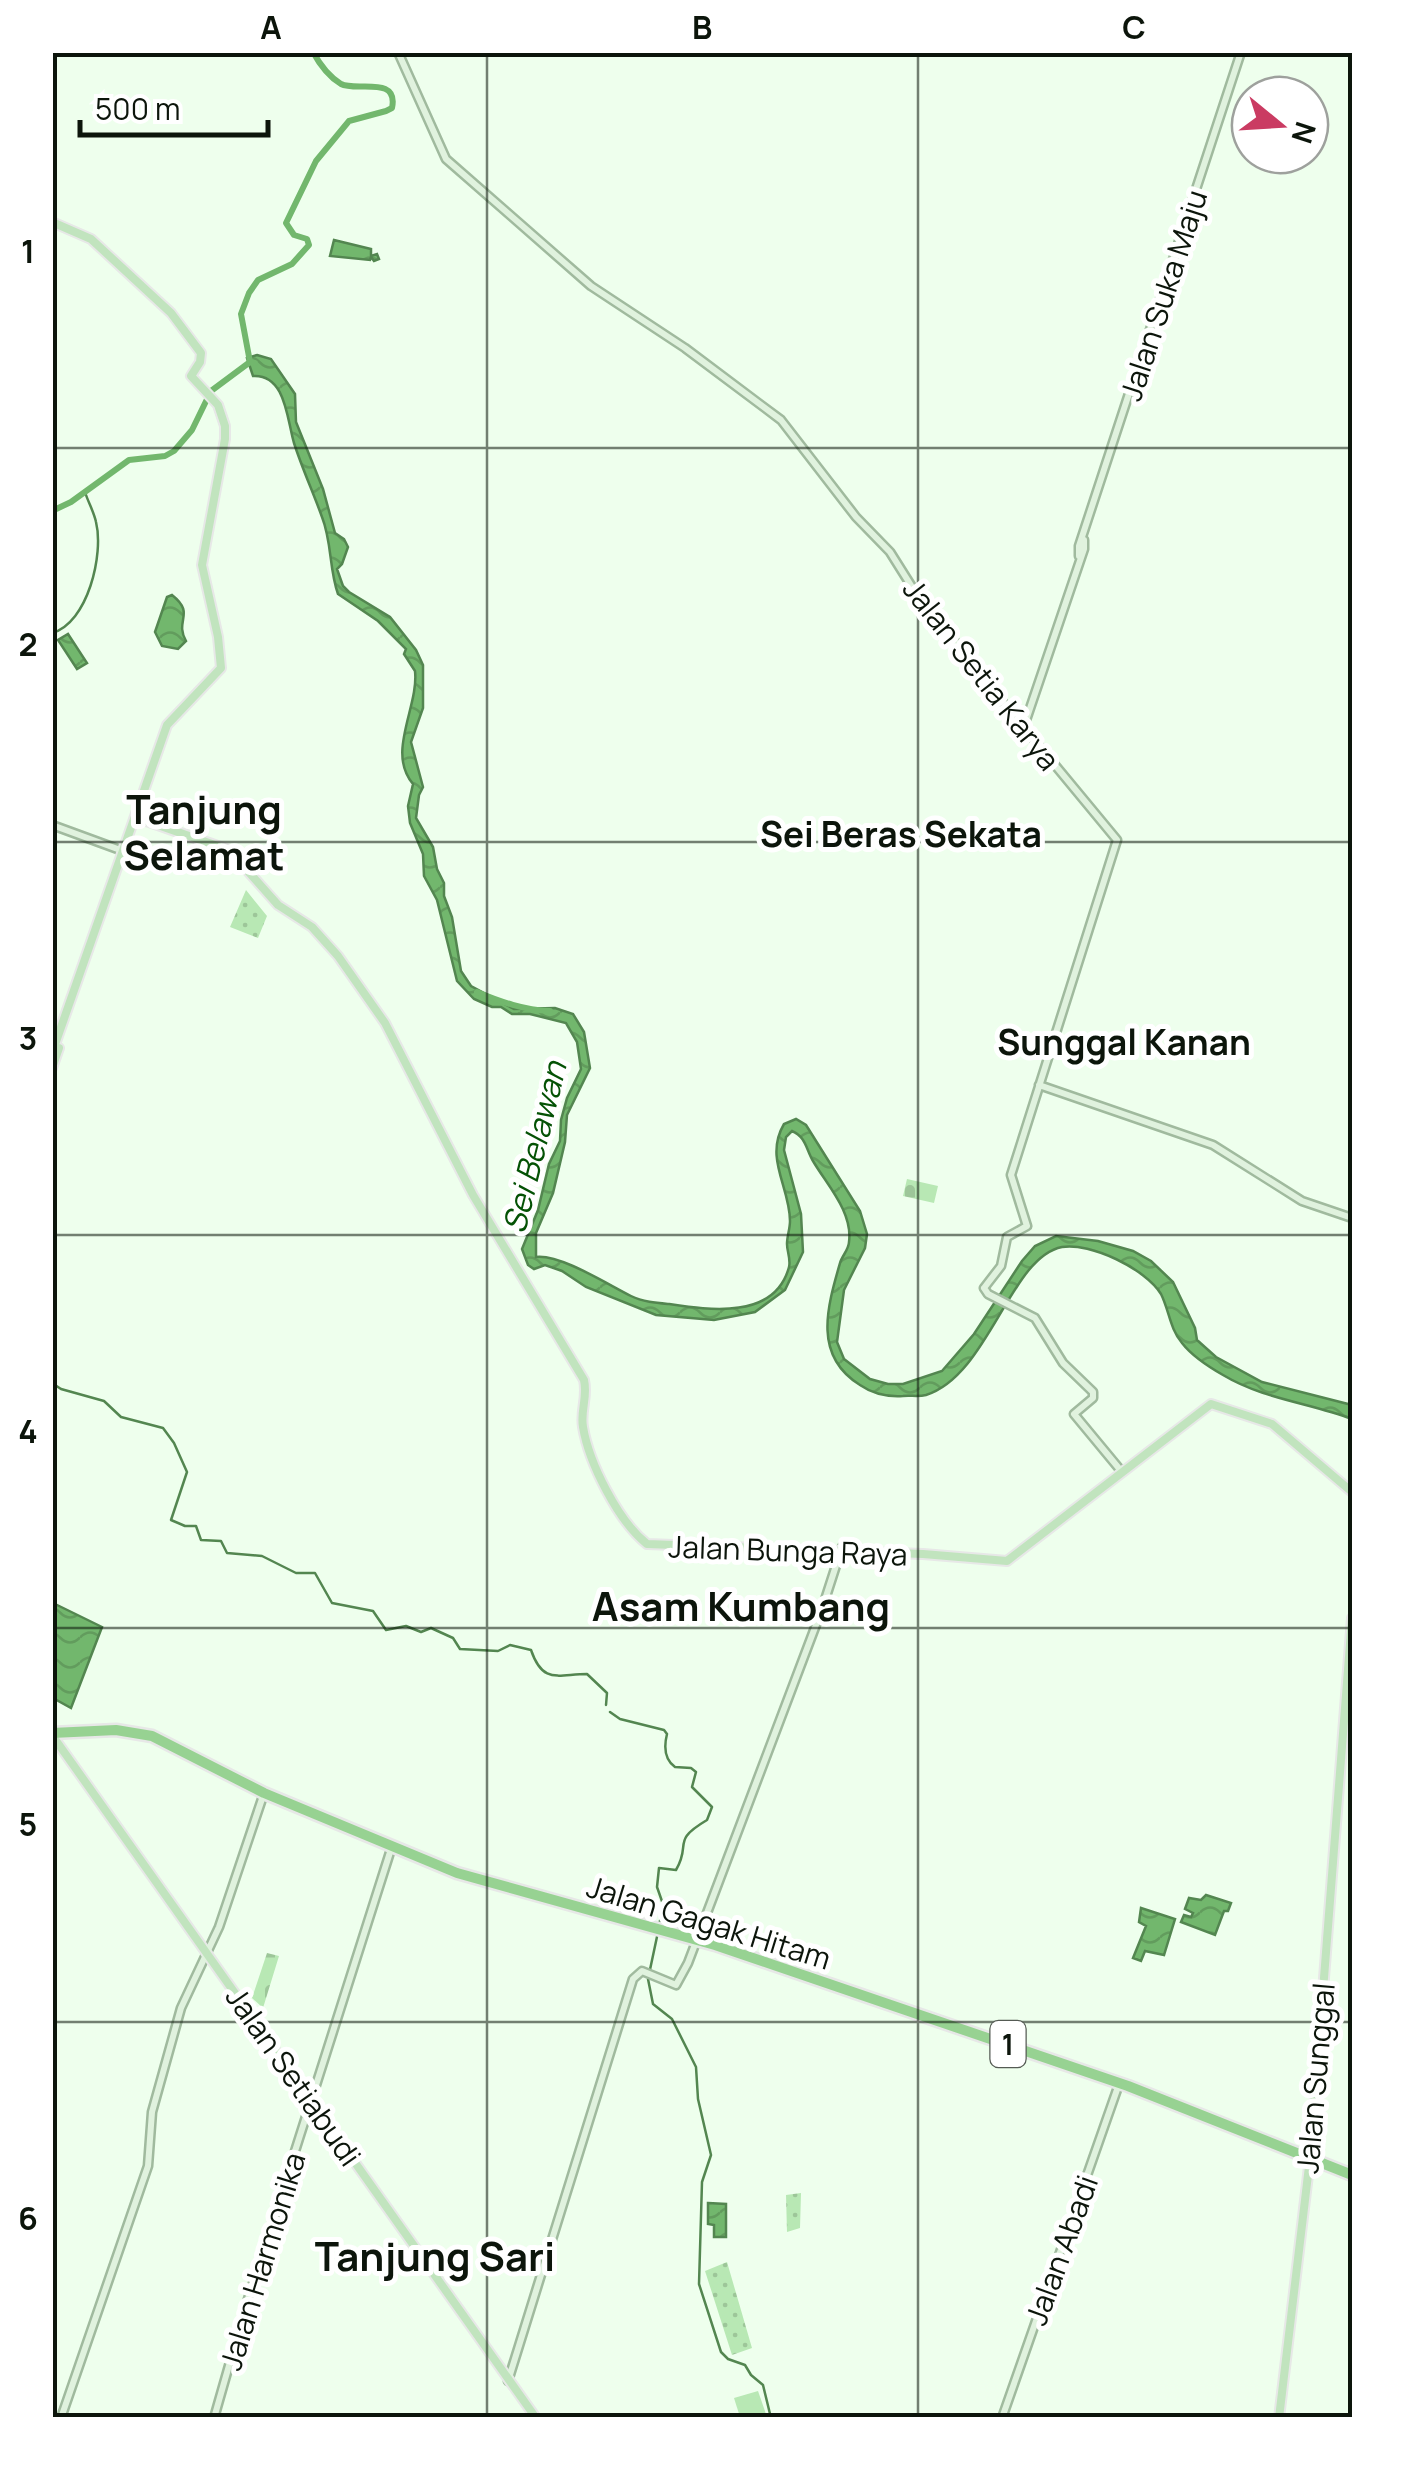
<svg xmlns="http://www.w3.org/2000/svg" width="1405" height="2470" font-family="Manrope,sans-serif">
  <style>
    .grass { fill: url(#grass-dots) }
    .cemetery { fill: url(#cemetery-stones) }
    .garden { fill: #b8e8b4 }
    .water { fill: url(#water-waves); stroke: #538650; stroke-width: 2.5 }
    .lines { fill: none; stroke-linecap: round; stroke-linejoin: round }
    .stream { stroke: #538650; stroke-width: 2.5 }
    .river { stroke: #72b76d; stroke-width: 6 }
    .secondary-casing { stroke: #a0ba9e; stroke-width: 11 }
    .primary-casing { stroke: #e7e8e7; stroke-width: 12 }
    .highway-casing { stroke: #e7e8e7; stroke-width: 15 }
    .secondary { stroke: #e0f2de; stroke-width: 6 }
    .primary { stroke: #c1e4be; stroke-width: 8 }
    .highway { stroke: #97d292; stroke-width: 10 }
    .grid { fill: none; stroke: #0c150b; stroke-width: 2.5; stroke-opacity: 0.55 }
    .labels { text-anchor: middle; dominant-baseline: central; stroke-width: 10; stroke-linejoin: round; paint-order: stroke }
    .shield { fill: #fff; stroke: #555b54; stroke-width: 2.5 }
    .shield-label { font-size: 28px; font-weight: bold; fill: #0c150b }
    .street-label { font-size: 30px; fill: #0c150b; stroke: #fff }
    .water-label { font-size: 32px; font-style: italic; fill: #045205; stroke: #fff }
    .quarter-label { font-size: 35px; font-weight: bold; fill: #0c150b; stroke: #fff }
    .district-label { font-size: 40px; font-weight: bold; fill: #0c150b; stroke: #fff }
    .neatline { fill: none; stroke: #0c150b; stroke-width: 4 }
    .grid-label { font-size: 32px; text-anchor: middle; font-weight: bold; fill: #0c150b }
  </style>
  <defs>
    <pattern id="grass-dots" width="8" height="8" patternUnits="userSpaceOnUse" patternTransform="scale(2.5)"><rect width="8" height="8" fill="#b8e8b4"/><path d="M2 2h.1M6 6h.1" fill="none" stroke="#9dc699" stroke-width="1.8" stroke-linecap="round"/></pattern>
    <pattern id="cemetery-stones" width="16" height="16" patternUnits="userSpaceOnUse" patternTransform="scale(2.5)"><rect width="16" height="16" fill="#b8e8b4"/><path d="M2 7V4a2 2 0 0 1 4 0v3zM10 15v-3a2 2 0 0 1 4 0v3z" fill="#9dc699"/></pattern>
    <pattern id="water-waves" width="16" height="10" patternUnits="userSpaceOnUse" patternTransform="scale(2.5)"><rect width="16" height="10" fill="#72b76d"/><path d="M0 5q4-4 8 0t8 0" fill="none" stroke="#629c5d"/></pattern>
  </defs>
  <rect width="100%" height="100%" fill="#eeffed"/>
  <!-- grass -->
  <path class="grass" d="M246,890L267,916L258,938L230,927Z
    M801,2193L800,2228L787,2232L786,2195Z
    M727,2262L752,2348L732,2355L705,2271Z"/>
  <!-- cemetery -->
  <path class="cemetery" d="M907,1179L938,1186L934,1203L903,1196Z
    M267,1953L279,1956L263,2008L252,1998Z"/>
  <!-- garden -->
  <path class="garden" d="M758,2391L767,2417H740L734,2398Z"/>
  <!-- water -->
  <path class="water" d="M334,240L371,249V256L377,254L379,259L374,261L371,257L370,260L330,256Z
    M257,355L271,359L295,394L296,422L323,489L335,533L344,539L348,547L342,564L337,569L343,586L349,592L390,617L416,650L423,665V708L411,742L423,787L419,795L416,818L433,847L437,869L444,883V896L452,917L461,971L471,986L514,1009L555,1008L573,1014L584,1032L590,1068L567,1115L565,1142L553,1193L536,1233V1257C560,1254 607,1284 631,1296C643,1302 657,1303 669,1304C709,1310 775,1320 789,1267C791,1259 787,1252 787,1244C787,1236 790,1229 790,1221C790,1187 764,1158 784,1124L796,1119L806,1125L860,1211L867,1234L865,1248L844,1290L837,1342L844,1359L870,1379L888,1384H903L942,1371L974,1334L1022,1261L1035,1246L1056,1236L1098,1241L1133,1251L1151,1261L1173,1282L1195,1328L1197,1340L1216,1357L1262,1382L1348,1404L1352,1406V1419C1310,1403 1263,1399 1223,1375C1209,1367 1192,1356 1182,1343C1170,1329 1169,1310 1161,1294C1146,1269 1090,1242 1062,1247C1010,1257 989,1375 926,1395C918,1397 910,1395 903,1396C888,1397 873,1394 860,1385C813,1356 827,1308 840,1263C842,1256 849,1249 849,1242C853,1212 827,1185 813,1161C806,1149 806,1137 792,1131L786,1137L784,1150L801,1214L803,1252L785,1290L755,1312L714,1320L656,1315L586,1287L562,1271L545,1265L534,1269L528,1265L522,1249L538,1210L549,1164L560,1141L561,1120L567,1098L581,1069L577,1042L566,1023L530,1014H512L501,1007H492L474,999L457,981L437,900L424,876L423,854L410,823L408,806L413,784C386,752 419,707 415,671L404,654L406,649L378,621L338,594C329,569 332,542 322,517C313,492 302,468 294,443C287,420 286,374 253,376L247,358Z
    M172,595C196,614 174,620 186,641L178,649L162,646L155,632L167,597Z
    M68,634L87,663L77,669L58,640Z
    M53,1603L102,1627L71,1708L53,1698Z
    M1206,1895L1231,1903L1228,1911H1224L1215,1935L1181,1922L1184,1915L1191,1917L1193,1913L1185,1909L1189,1898L1201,1900Z
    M1141,1908L1175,1919L1164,1955L1145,1951L1141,1961L1133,1958L1146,1926L1139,1922Z
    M708,2203L726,2204V2237H714V2225L708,2224Z"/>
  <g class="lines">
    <!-- stream -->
    <path class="stream" d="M52,633C88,623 104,554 96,522C94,512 88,502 85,492
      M52,1383L61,1389L104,1401L121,1417L163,1428L174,1443L187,1472L171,1520L185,1526H196L201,1540L221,1541L227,1553L262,1556L296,1573H315L332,1603L373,1611L386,1630L406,1626L421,1632L431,1628L453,1638L460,1649L498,1651L510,1645L531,1650C543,1685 558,1674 587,1674L607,1693L606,1705
      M610,1712L620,1719L664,1730L667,1734C664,1746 664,1759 675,1767L691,1768L696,1772L692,1787L712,1807L707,1820C670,1842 692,1843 676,1870L659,1868L657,1887L664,1907L659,1924
      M658,1932L648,1979L653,2004L672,2019L696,2067L698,2099L711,2155L702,2182L699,2284L721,2352L728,2359L745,2365L751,2375L763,2385L771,2418"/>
    <!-- river -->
    <path class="river" d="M250,362L241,314L249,293L258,280L292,264L309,245L307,239L294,235L286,223L316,161L349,121L386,111L392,108C399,75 356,92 341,84C328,76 320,65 313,52
      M52,511L71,502L129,460L165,456L174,451L192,430L211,391L250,362L255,363
      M477,992C501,1002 524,1010 550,1011"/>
    <!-- secondary casing -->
    <g class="secondary-casing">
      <path id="secondary" d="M398,52L446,159L591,286L685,348L781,420L856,517L890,552L912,587L1002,701L1117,840L1011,1175L1027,1226L1007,1237L1001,1266L984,1288
        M1079,556V546L1241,52
        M1024,726L1084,549V540
        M52,825L123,851
        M1039,1085L1213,1145L1302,1201L1352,1218
        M984,1288L988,1294L1035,1318L1063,1363L1093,1392V1398L1074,1414L1122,1472
        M508,2381L633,1979L642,1971L676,1985L688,1963L822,1609L842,1547
        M61,2418L148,2166L152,2112L181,2008L219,1927L264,1793
        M214,2418L248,2299L392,1846
        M1002,2418L1119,2084"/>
    </g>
    <!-- primary casing -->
    <g class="primary-casing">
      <path id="primary" d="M52,222L91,239L171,313L201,353L200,362L191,376L218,405L225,426V439L202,565L218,637L221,668L167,725L52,1053
        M135,817L229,850L278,905L312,927L338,956L385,1023L473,1195L584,1380C588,1397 580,1411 583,1427C589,1463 618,1521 647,1544L923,1554L1007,1561L1211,1404L1272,1424L1352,1492
        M52,1068L59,1048
        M52,1735L536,2418
        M1279,2418L1310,2158L1352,1618"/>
    </g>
    <!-- highway casing -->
    <g class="highway-casing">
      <path id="highway" d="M52,1733L116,1730L152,1736L264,1793L457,1873L715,1945L1128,2086L1352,2175"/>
    </g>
    <!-- secondary -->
    <use href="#secondary" class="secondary"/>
    <!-- primary -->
    <use href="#primary" class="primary"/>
    <!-- highway -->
    <use href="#highway" class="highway"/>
  </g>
  <!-- grid -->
  <path class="grid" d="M487,52V2418M918,52V2418M52,448H1352M52,842H1352M52,1235H1352M52,1628H1352M52,2022H1352"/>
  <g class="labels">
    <!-- shield labels -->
    <rect class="shield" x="990.5" y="2021" width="35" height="46" rx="8"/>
    <g class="shield-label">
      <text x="1008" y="2044">1</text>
    </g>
    <!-- street labels -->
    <g class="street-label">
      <text transform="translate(1163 295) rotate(-72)">Jalan Suka Maju</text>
      <text transform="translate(982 674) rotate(52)">Jalan Setia Karya</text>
      <text transform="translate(788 1550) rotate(2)">Jalan Bunga Raya</text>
      <text transform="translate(709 1922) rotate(17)">Jalan Gagak Hitam</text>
      <text transform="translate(294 2076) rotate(55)">Jalan Setiabudi</text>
      <text transform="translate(1315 2078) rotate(-85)">Jalan Sunggal</text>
      <text transform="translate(1061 2250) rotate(-70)">Jalan Abadi</text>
      <text transform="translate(262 2261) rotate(-73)">Jalan Harmonika</text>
    </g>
    <!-- water labels -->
    <g class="water-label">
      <text transform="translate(534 1147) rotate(-76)">Sei Belawan</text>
    </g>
    <!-- quarter labels -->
    <g class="quarter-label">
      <text x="901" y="834">Sei Beras Sekata</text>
      <text x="1124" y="1042">Sunggal Kanan</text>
    </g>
    <!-- district labels -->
    <g class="district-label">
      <text x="204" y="808">Tanjung<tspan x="204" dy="46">Selamat</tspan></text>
      <text x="741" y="1605">Asam Kumbang</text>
      <text x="435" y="2255">Tanjung Sari</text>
    </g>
  </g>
  <!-- border -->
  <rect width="1405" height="2470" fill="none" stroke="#ffffff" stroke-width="110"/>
  <!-- north arrow -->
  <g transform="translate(1280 125) rotate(108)"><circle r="48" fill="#ffffff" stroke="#9ea19d" stroke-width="2.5"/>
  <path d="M0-8L18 38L0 25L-18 38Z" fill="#ca3b62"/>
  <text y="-15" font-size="28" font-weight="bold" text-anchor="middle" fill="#0c150b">N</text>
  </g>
  <!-- scale -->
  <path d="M80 120v15h188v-15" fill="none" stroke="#0c150b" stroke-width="5"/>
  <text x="95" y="120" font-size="30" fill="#0c150b" stroke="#ffffff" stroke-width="8" paint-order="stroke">500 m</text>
  <rect x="55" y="55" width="1295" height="2360" class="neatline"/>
  <g class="grid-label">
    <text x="271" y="39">A</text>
    <text x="702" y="39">B</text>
    <text x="1134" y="39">C</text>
    <text x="28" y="263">1</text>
    <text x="28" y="656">2</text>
    <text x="28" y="1050">3</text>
    <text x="28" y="1443">4</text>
    <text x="28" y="1836">5</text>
    <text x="28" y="2230">6</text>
  </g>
</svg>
